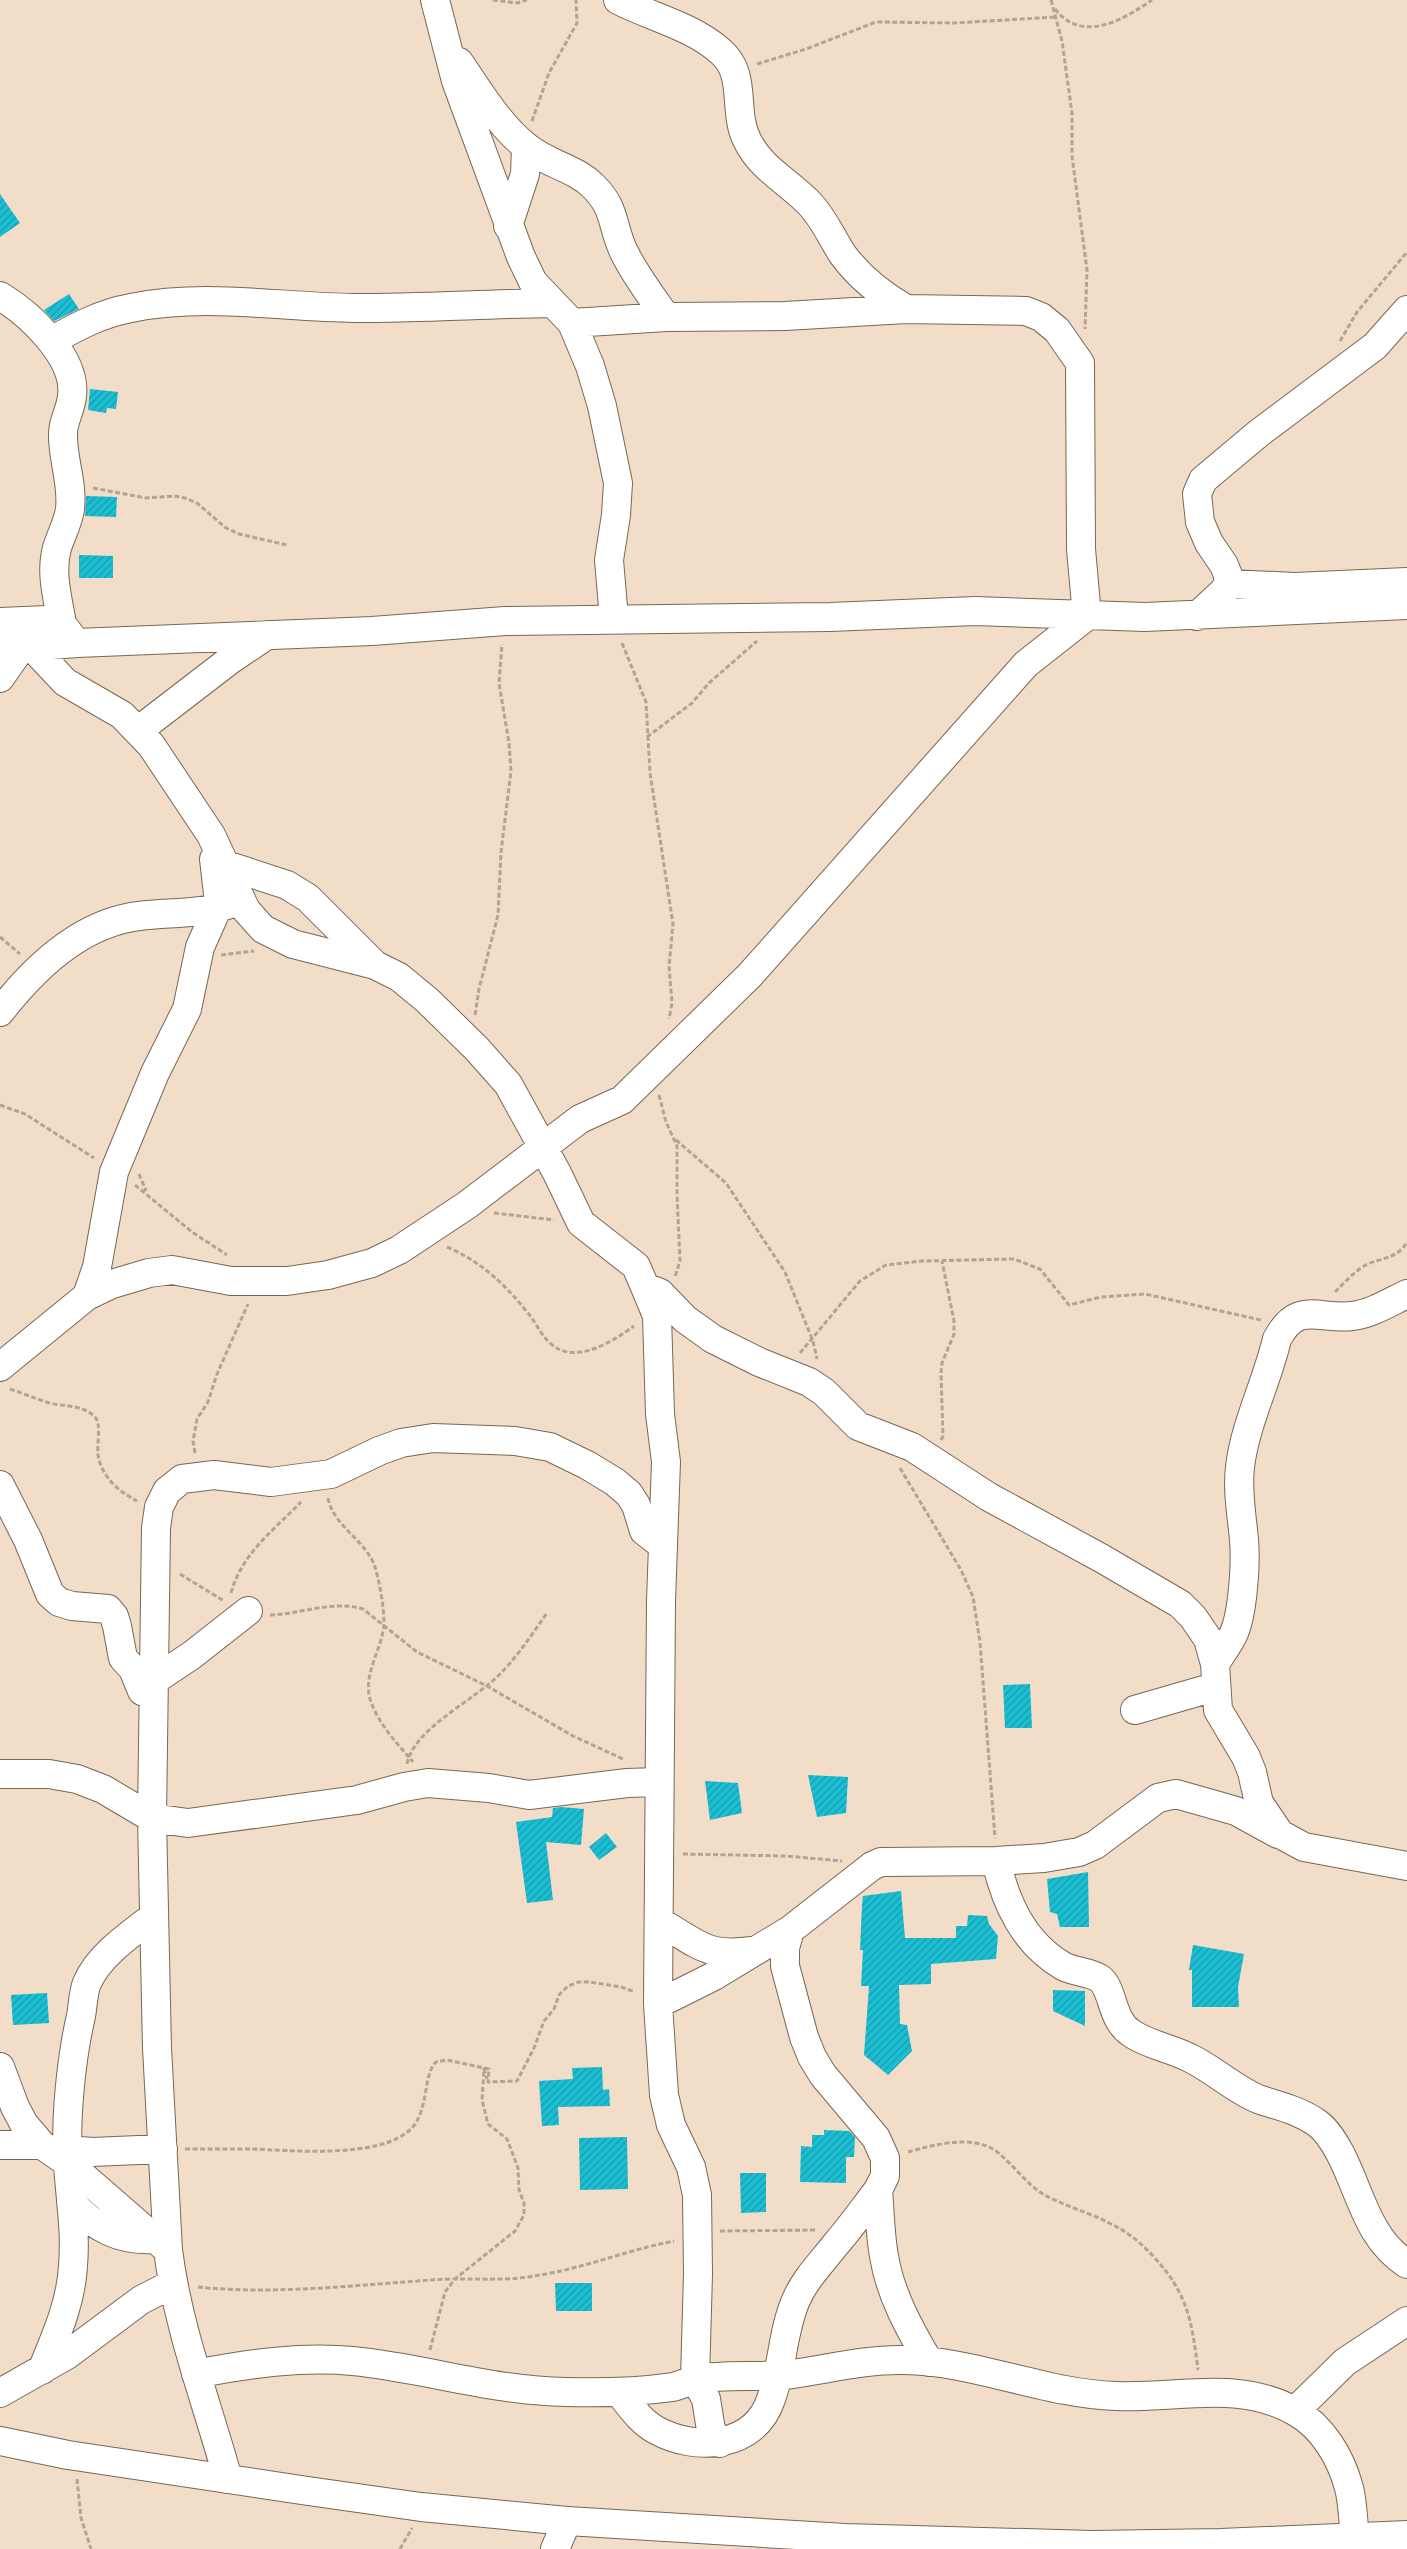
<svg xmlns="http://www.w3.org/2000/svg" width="1407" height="2549" font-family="Raleway,sans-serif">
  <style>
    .building { fill: url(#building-hatch) }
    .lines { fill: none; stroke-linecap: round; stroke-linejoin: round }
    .minor-casing { stroke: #786755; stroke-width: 30 }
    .highway-casing { stroke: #786755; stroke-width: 30 }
    .path { stroke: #b3a393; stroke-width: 3; stroke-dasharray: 5 2.5; stroke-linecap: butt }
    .minor { stroke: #fff; stroke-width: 28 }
    .highway { stroke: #fff; stroke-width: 28 }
  </style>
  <defs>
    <pattern id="building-hatch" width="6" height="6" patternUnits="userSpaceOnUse" patternTransform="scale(1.25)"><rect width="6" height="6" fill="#1bbed2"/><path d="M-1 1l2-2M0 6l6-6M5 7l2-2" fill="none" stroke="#199bab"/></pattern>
  </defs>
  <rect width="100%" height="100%" fill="#f2ddc9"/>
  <!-- building -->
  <path class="building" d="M0,194L20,223L0,237Z
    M69,294L79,309L54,321L44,310Z
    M90,389L118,392L116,409L107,408L106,413L88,410Z
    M86,496L117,497L116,517L85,516Z
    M79,555L113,556V578H79Z
    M1030,1684L1032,1728H1005L1003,1685Z
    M808,1775L848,1777L846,1813L817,1817Z
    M705,1781L738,1783L742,1813L710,1820Z
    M561,1807L584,1809L581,1845L546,1842L553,1900L527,1903L516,1822L552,1817L553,1808Z
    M606,1833L617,1847L599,1860L589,1847Z
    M1088,1872L1089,1927H1060L1057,1914L1050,1912L1047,1879Z
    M901,1891L905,1938H956V1926H967L968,1915L987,1916L989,1924L998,1936L996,1959L931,1964V1984L899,1985L900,2024L907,2025L912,2051L888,2075L864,2055L869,1986H861L863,1950H860L862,1905L863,1896Z
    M1193,1945L1244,1954L1238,1987L1239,2007H1192V1970H1189Z
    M1053,1990L1085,1991V2026L1053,2011Z
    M47,1993L49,2023L13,2025L11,1995Z
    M602,2067L603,2090L609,2089L610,2106L558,2107L559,2125L542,2126L539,2081L573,2079L572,2068Z
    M824,2130L849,2131L855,2137L854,2157H846V2183L800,2182L801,2146L812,2147V2135H824Z
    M627,2137L628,2189L580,2190L579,2138Z
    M740,2173H766V2212L741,2213Z
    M555,2283H592V2311H556Z"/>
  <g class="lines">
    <!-- minor casing -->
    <g class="minor-casing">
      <path id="minor" d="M435,0L456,81L521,257L533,282L572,323L590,366L602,406L618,483L616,515L609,560L614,619
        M618,0C651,17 692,26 720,51C748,74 732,110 747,140C761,169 788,181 810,204C824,219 832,238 843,255C860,278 882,295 906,309
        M459,62C479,91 500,127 528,148C548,164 575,168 593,186C617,209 611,227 625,254C636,276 652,297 666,317
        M508,226L525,174L526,148
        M0,296C30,314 77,358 72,396C71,409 63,421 63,433C62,458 73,482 70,509C68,523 61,535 57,548C50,573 58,599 62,624
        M51,341C76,327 102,313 131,308C204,293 280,307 354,308C420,308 485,304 551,303
        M1228,584L1295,587L1407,582
        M1197,616L1224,591L1228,584V575L1224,565L1209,543L1200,522L1197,494L1203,480L1259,433L1375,346L1407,310
        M0,622L47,620L62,624L71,636
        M33,648L65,682L122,715L151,745L211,835L246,910L263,929L293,944L375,965L399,977L427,1000L477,1049L508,1084L557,1173L581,1223L636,1266L645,1287L660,1293L685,1319L713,1339L759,1362L809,1382L824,1392L858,1426L912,1447L989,1497L1101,1558L1180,1604L1193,1617L1208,1639L1215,1664L1218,1710L1246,1757L1252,1772L1259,1803L1280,1834L1304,1847L1407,1866
        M0,649L77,643L372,631L505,621L830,617L975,611L1145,617L1407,605
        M0,678L21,648
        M139,730L230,660L267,635
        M226,865L287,885L308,898L373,963
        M0,1012C34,968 80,923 139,916C170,912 199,915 230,904
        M645,1287L657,1316L660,1414L666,1462L661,1601L658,2004L664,2095L671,2125L691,2167L697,2195L698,2274L695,2379L706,2399L711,2430L720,2443
        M87,1296L97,1267L114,1172L155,1073L187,1009L200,947L217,909L218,894L214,859
        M0,1367L87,1296L112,1284L149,1273L172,1270L231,1281H287L328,1275L372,1263L399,1250L467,1205L580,1119L622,1100L750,975L1026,664L1087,616L1081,549L1080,363L1057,330L1041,317L1026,311L906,309L785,316L666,317L572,323
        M0,1485L28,1540L50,1594L59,1602L72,1606L108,1609L114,1616L117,1626L123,1658L133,1669L142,1691L153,1696
        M1215,1664C1221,1654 1228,1645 1233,1635C1243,1615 1246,1562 1244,1540C1242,1516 1237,1492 1240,1467C1245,1424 1267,1382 1277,1339C1298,1300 1318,1320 1352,1316C1371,1314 1390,1302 1407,1294
        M153,1681L192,1655L248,1611
        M1135,1710L1204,1690L1216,1693
        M0,1774H49L77,1779L103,1789L152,1818L188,1823L357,1800L404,1787L428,1783L489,1788L529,1795L627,1783L658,1782V1779
        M996,1861C1006,1904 1024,1943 1063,1966C1074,1972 1089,1972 1099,1978C1114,1988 1110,2019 1131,2033C1148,2045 1171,2048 1190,2058C1213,2069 1234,2089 1258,2099C1278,2106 1299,2110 1317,2123C1327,2130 1334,2142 1340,2153C1361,2193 1367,2238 1407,2264
        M660,1922C699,1944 705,1957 752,1951
        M658,2004L714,1976L790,1930L872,1866L881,1862L996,1861L1044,1858L1079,1852L1095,1845L1158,1798L1176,1794L1236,1811L1278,1834
        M0,2067L15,2107L24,2124L42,2145
        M0,2145H42L68,2163L168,2250
        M68,2150L92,2152L163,2149
        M878,2190C880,2212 880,2235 884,2256C890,2294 910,2330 929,2362
        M71,2202C95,2228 119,2241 154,2239
        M42,2370C56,2336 71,2303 73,2266C76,2231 70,2198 68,2164C65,2120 71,2059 81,2016C83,2006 83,1992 87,1983C99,1955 131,1934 154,1916
        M196,2374C247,2364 301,2356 353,2361C424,2368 493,2391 566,2392C601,2393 637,2392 673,2387C681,2385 689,2381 697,2379C728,2374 760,2378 792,2374C828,2369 867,2359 904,2360C976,2361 1045,2394 1116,2396C1177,2399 1239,2379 1296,2412C1323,2427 1341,2458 1349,2488C1353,2503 1353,2522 1355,2538
        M619,2392C630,2406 641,2422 656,2430C696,2452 755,2448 771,2399C783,2367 782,2332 796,2300C805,2279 822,2262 836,2244C851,2227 864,2208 878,2190L885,2176V2158L876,2138L823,2075L812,2057L804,2037L785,1966V1948L790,1930
        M0,2393L67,2355L141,2300L172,2284
        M1295,2411L1345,2362L1407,2321
        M228,2479C207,2403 178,2329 168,2250L157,2048L152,1818L156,1528L159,1507L167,1491L182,1479L214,1475L271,1482L331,1474L379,1451L401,1443L433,1438L515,1441L550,1447L587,1465L615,1482L629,1494L636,1505L644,1531L662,1545
        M555,2549L567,2521"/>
    </g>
    <!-- highway casing -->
    <g class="highway-casing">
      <path id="highway" d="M0,2441L68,2455L308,2491L421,2507L567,2521L845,2538L1092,2545L1221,2543L1407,2535"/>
    </g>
    <!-- path -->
    <path class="path" d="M493,0L517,3L527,0
      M1051,0L1062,41L1072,113V156L1087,270L1085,329
      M1055,9C1082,44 1123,20 1152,0
      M757,64L806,49L876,22L955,23L1055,17
      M532,121L549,73L577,23L576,0
      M1340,341L1357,312L1407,252
      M93,488L146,498L174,496L185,498L197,503L226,528L239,534L287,545
      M622,643L646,702L650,773L673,924L669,966L672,1003L669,1019
      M647,737L692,703L709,683L757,641
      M0,937L20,954
      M221,955L254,951
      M475,1015L479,989L498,915L501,852L511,771L509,743L499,683L502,644
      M659,1095L666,1122L677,1146V1194L680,1261L675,1277
      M0,1105L25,1114L94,1158
      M676,1140L726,1183L785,1272L813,1341L817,1359
      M139,1174L146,1191
      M135,1185L192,1232L227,1255
      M494,1213L554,1220
      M447,1247C480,1261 505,1284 527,1312C536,1322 540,1334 550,1343C574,1366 612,1342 634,1326
      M1335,1292C1344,1283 1353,1273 1364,1266C1380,1257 1397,1260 1407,1242
      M800,1353L860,1281L886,1265L922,1261L1014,1259L1040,1269L1069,1305L1101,1297L1145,1294L1261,1320
      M10,1389C22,1393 34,1398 46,1402C62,1407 81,1404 94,1416C103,1423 95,1448 99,1460C105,1480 120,1492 137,1501
      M941,1440L943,1436L941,1373L942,1363L954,1334V1321L942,1261
      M195,1453L193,1441L197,1419L208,1402L217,1374L248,1304
      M900,1468L961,1570L973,1597L980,1642L995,1838
      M328,1498C333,1526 366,1540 375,1567C380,1584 384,1607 384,1624C382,1650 363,1673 370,1699C378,1724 397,1743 413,1762
      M180,1574L224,1601
      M231,1593C242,1553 274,1530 301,1502
      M270,1615C300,1614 334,1600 363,1609L417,1652L487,1686L573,1736L623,1759
      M407,1764C413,1729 475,1700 500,1674C518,1656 532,1634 547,1613
      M683,1854L786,1856L842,1861
      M185,2149C207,2149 228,2149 250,2149C291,2150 381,2160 412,2128C429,2109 423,2074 436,2062L447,2060L489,2069L488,2082L517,2081L534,2048L544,2021L554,2009L559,1995L568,1986L579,1982H590L621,1987L635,1992
      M908,2152C933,2145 972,2134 996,2151C1013,2164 1025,2183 1043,2194C1064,2206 1088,2212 1109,2223C1127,2231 1141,2243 1154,2257C1188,2294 1192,2322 1198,2370
      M720,2231L817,2230
      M198,2287C275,2295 355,2285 432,2280C466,2277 501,2282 534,2276C582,2269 627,2250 674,2241
      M430,2350L445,2292L455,2279L515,2231L524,2215V2203L519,2190L518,2168L507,2139L488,2124L482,2100L484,2069L487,2079
      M77,2479L81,2518L91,2549
      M400,2549L412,2528"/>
    <!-- minor -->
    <use href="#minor" class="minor"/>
    <!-- highway -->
    <use href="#highway" class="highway"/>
  </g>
</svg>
